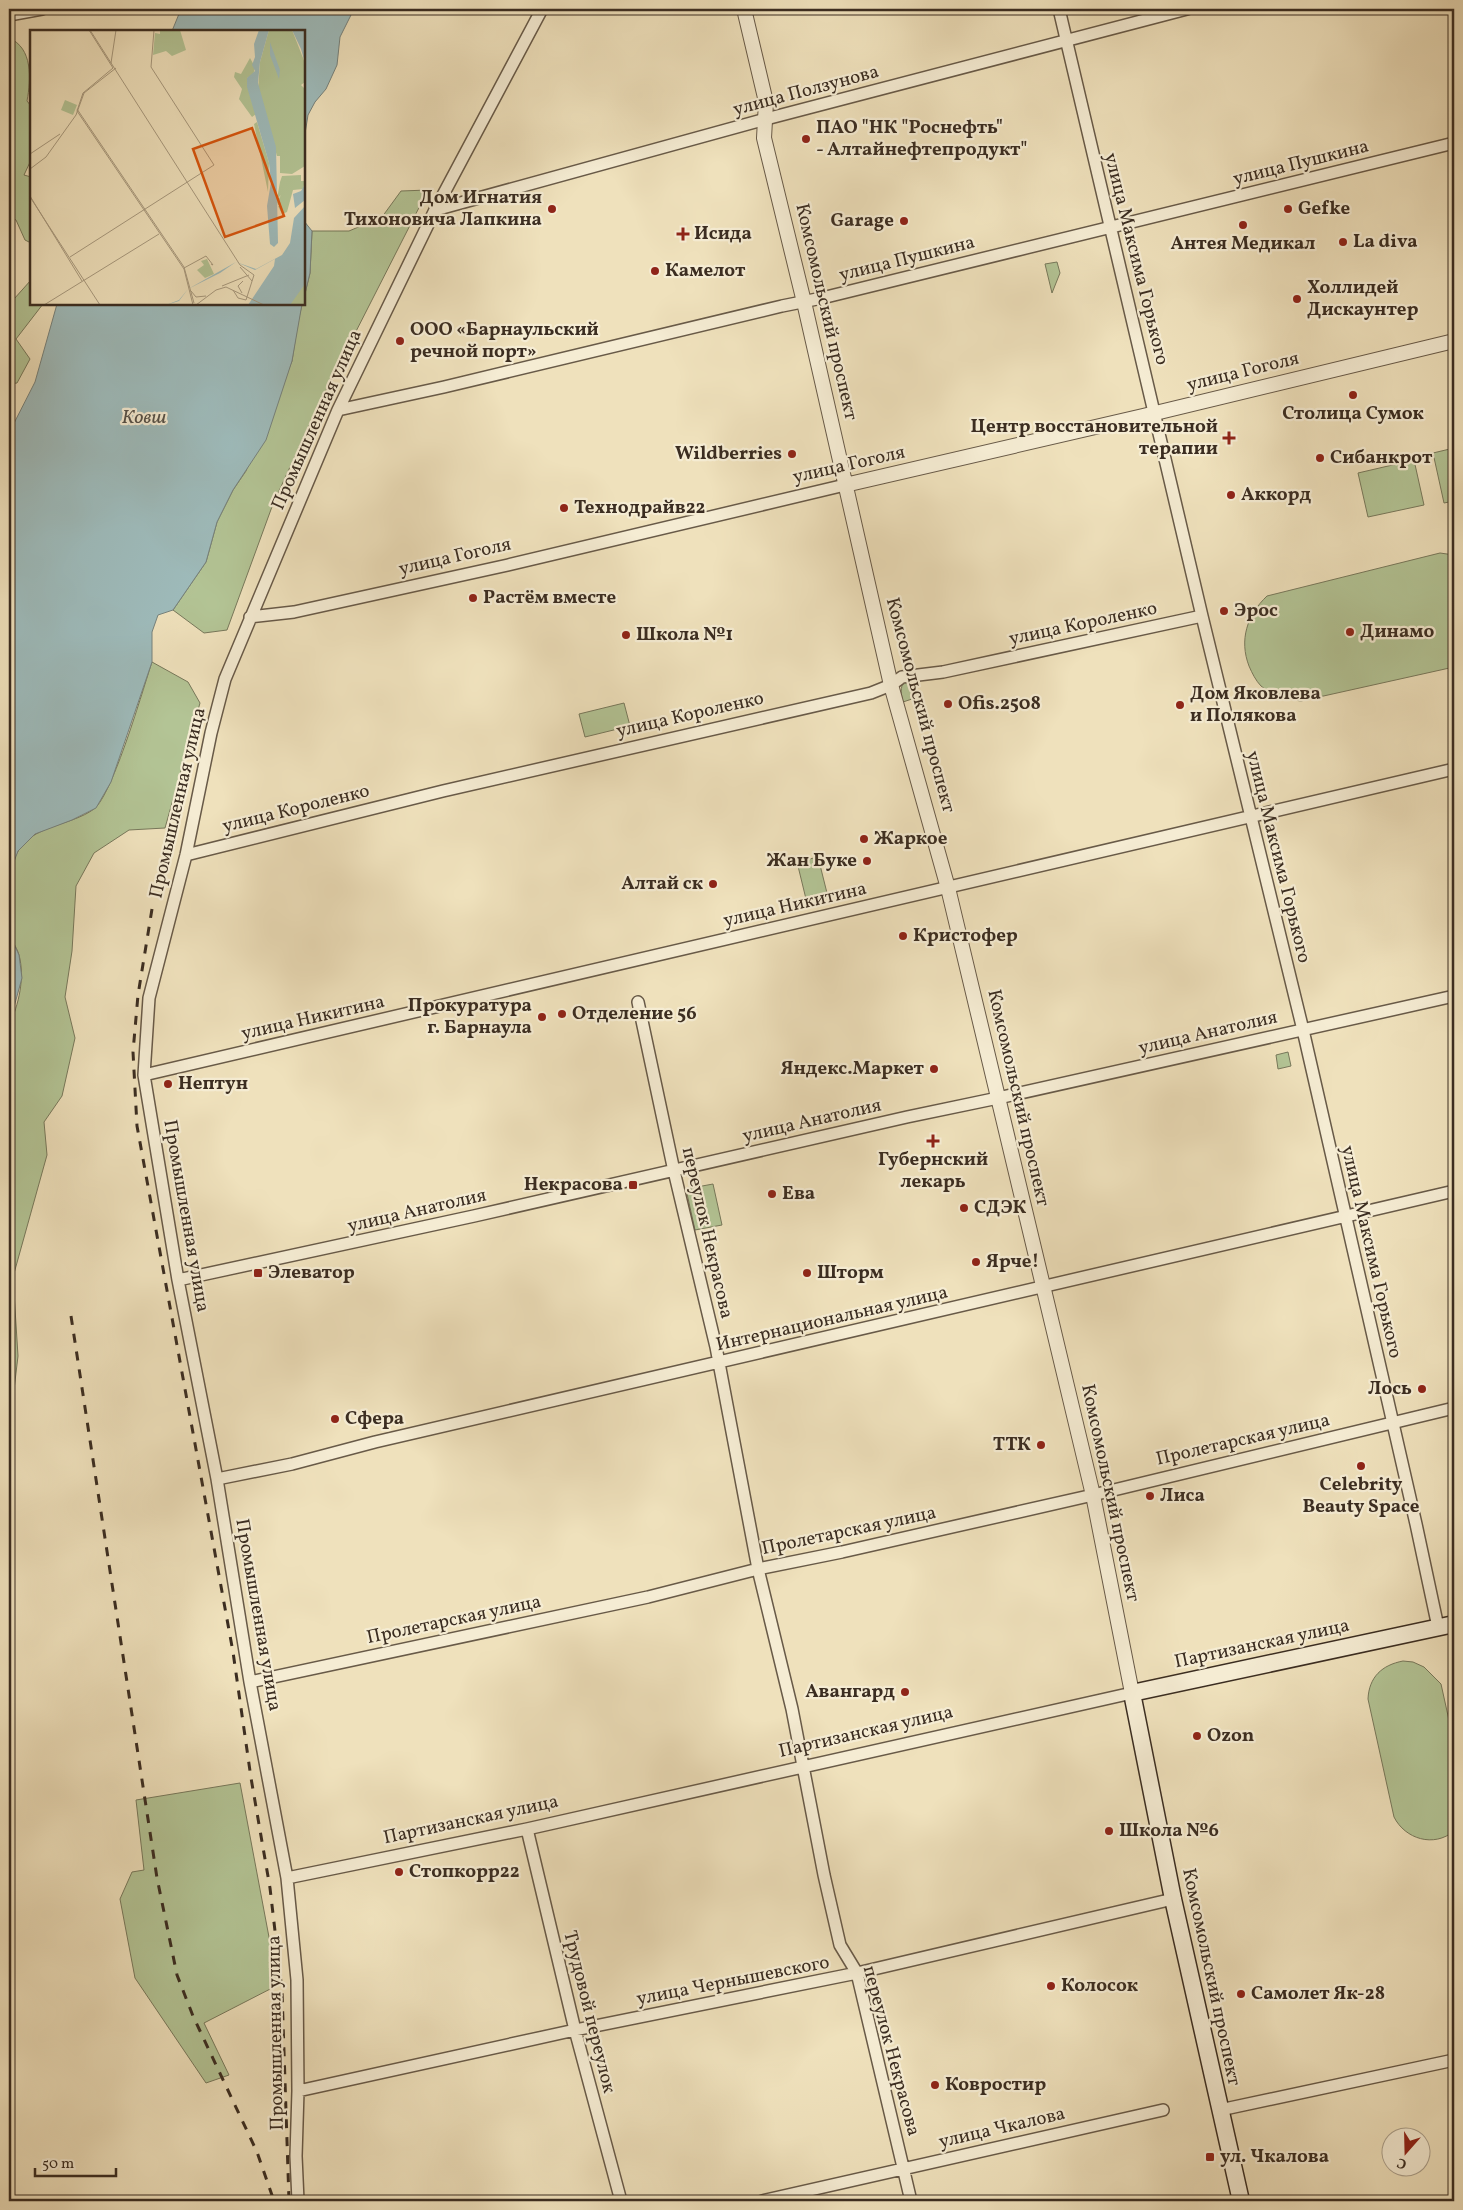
<svg xmlns="http://www.w3.org/2000/svg" width="1463" height="2210" font-family="Vollkorn,serif">
  <style>
    .green { fill: #b3c495; stroke: #77785b }
    .water { fill: #9ebbbb; stroke: #76827d }
    .lines { fill: none; stroke-linecap: round; stroke-linejoin: round }
    .minor-casing { stroke: #685a48; stroke-width: 14 }
    .tertiary-casing { stroke: #685a48; stroke-width: 16 }
    .secondary-casing { stroke: #3b2d21; stroke-width: 19 }
    .minor { stroke: #f5ecd3; stroke-width: 11 }
    .tertiary { stroke: #f5ecd3; stroke-width: 14 }
    .secondary { stroke: #f5ecd3; stroke-width: 16 }
    .rail { stroke: #3b2d21; stroke-width: 3; stroke-dasharray: 9 9; stroke-linecap: butt }
    .poi-dot { fill: #8f2418; stroke: #f5ecd3; stroke-width: 2 }
    .labels { text-anchor: middle; dominant-baseline: central; stroke-width: 4.5; stroke-linejoin: round; paint-order: stroke }
    .street-label { font-size: 19px; fill: #3b2d21; stroke: #f5ecd3 }
    .poi-label { font-size: 19px; font-weight: bold; fill: #3b2d21; stroke: #f5ecd3; text-anchor: start }
    .water-label { font-size: 20px; font-style: italic; fill: #545048; stroke: #f5ecd3 }
    .inset-river { fill: none; stroke: #9ebbbb; stroke-width: 2.5 }
    .inset-road { fill: none; stroke: #a7997e; stroke-width: 1 }
    .view { fill: #d7550e; fill-opacity: 0.15; stroke: #d7550e; stroke-width: 2.5 }
    .inset-edge { fill: none; stroke: #3b2d21; stroke-width: 2.5 }
  </style>
  <rect width="100%" height="100%" fill="#efe1bc"/>
  <filter id="stains"><feTurbulence type="fractalNoise" baseFrequency=".004" numOctaves="4"/><feColorMatrix values="0 0 0 0 .2 0 0 0 0 .09 0 0 0 0 .02 0 0 0 .5 -.17"/></filter>
  <radialGradient id="worn" r=".72"><stop offset=".6" stop-color="#630" stop-opacity="0"/><stop offset="1" stop-color="#630" stop-opacity=".3"/></radialGradient>
  <!-- green -->
  <path class="green" d="M9,38C33,48 31,79 27,101L31,106V160L24,175L31,177V243L25,240L16,220L9,216Z
    M428,190L319,404L273,504L227,630L204,633L173,610L206,562L217,522L233,490L246,471L292,361L298,321L310,273L312,231H349L382,217L401,191Z
    M1057,262L1060,273L1052,293L1045,264Z
    M31,280V304H43L16,339L30,359L17,383L9,384V295L14,299Z
    M1454,448V501L1444,503L1433,453Z
    M1414,460L1424,505L1368,517L1358,473Z
    M1440,553L1454,555V667L1301,701C1287,699 1273,696 1261,686C1256,681 1252,673 1249,666C1239,640 1247,615 1267,596Z
    M152,662L188,682L200,703L165,828L129,830L94,853L76,886L72,951L65,997L75,1038L62,1096L44,1122L47,1155L13,1277L18,1356L11,1415L14,1461L9,1487V1025C19,1005 25,977 19,955C17,947 10,940 9,931C6,906 6,876 17,853C31,825 71,826 94,809C113,794 143,689 152,662Z
    M910,680L915,681L917,687L912,699L903,702C901,694 900,688 904,681Z
    M624,703L630,726L585,737L579,714Z
    M818,857L827,893L806,899L797,862Z
    M1288,1052L1291,1066L1278,1069L1276,1055Z
    M713,1184L722,1225L695,1230L686,1189Z
    M1403,1661L1413,1662L1424,1667L1441,1684L1454,1743V1831C1434,1848 1405,1839 1394,1817L1368,1699C1369,1677 1382,1665 1403,1661Z
    M240,1783L278,1985L204,2023L229,2075L206,2083L135,1978L120,1899L132,1872L144,1870L136,1800Z"/>
  <!-- water -->
  <path class="water" d="M181,9H354L340,37L337,65L326,89L315,102L308,115L304,140V31H172Z
    M304,221L312,231L310,273L304,298Z
    M57,304H302L292,361L266,440L233,490L217,522L206,562L173,610L158,615L152,632V662L111,782L96,808L72,820L35,834L18,851L9,875V433L35,382Z
    M9,933L19,955L22,978L9,1025Z"/>
  <g class="lines">
    <!-- minor casing -->
    <g class="minor-casing">
      <path id="minor" d="M1059,9L1202,616L1303,1030L1416,1524L1438,1627
        M9,15L42,9
        M435,210L766,119L1187,9
        M338,410L444,387L782,306L822,298L1454,143
        M250,617L294,612L508,565L845,485
        M186,855L443,791L871,693L891,685L902,677L943,672L1202,616
        M638,1002L674,1171L716,1347L758,1569L792,1709L824,1875L840,1945L857,1973L911,2201
        M144,1075L1454,769
        M178,1280L474,1216L907,1117L998,1098L1454,996
        M217,1479L292,1464L375,1442L1454,1191
        M250,1682L648,1597L758,1569L842,1552L1093,1495L1454,1408
        M527,1829L575,2030L621,2201
        M287,1878L527,1829L1132,1693
        M298,2091L575,2030L857,1973L1173,1899
        M1220,2110L1454,2060
        M298,2201L296,2156L298,2091L297,1980L287,1878L250,1682L217,1479L178,1280L144,1075L149,998L186,855L211,733L225,679L338,410L435,210L542,9
        M762,2201L1163,2110"/>
    </g>
    <!-- tertiary casing -->
    <g class="tertiary-casing">
      <path id="tertiary" d="M744,9L766,102L764,138L804,302L891,685L948,888L1093,1495L1132,1693
        M845,485L1143,416L1454,341"/>
    </g>
    <!-- secondary casing -->
    <g class="secondary-casing">
      <path id="secondary" d="M1241,2201L1173,1899L1132,1693L1454,1624"/>
    </g>
    <!-- minor -->
    <use href="#minor" class="minor"/>
    <!-- tertiary -->
    <use href="#tertiary" class="tertiary"/>
    <!-- secondary -->
    <use href="#secondary" class="secondary"/>
    <!-- rail -->
    <path class="rail" d="M152,909L138,995L133,1052L137,1126L233,1652L251,1778L270,1888L282,1991L289,2201
      M71,1316L157,1878L177,1975L193,2016L257,2152L274,2201"/>
  </g>
  <!-- markers -->
  <g class="poi-dot">
    <circle cx="806" cy="139" r="5"/>
    <circle cx="552" cy="209" r="5"/>
    <circle cx="1288" cy="209" r="5"/>
    <circle cx="904" cy="221" r="5"/>
    <circle cx="1243" cy="225" r="5"/>
    <path d="M680.5 226.5h5v5h5v5h-5v5h-5v-5h-5v-5h5z"/>
    <circle cx="1343" cy="242" r="5"/>
    <circle cx="655" cy="271" r="5"/>
    <circle cx="1297" cy="299" r="5"/>
    <circle cx="400" cy="341" r="5"/>
    <circle cx="1353" cy="395" r="5"/>
    <path d="M1226.5 430.5h5v5h5v5h-5v5h-5v-5h-5v-5h5z"/>
    <circle cx="792" cy="454" r="5"/>
    <circle cx="1320" cy="458" r="5"/>
    <circle cx="1231" cy="495" r="5"/>
    <circle cx="564" cy="508" r="5"/>
    <circle cx="473" cy="598" r="5"/>
    <circle cx="1224" cy="611" r="5"/>
    <circle cx="1350" cy="632" r="5"/>
    <circle cx="626" cy="635" r="5"/>
    <circle cx="948" cy="704" r="5"/>
    <circle cx="1180" cy="705" r="5"/>
    <circle cx="864" cy="839" r="5"/>
    <circle cx="867" cy="861" r="5"/>
    <circle cx="713" cy="884" r="5"/>
    <circle cx="903" cy="936" r="5"/>
    <circle cx="562" cy="1014" r="5"/>
    <circle cx="542" cy="1017" r="5"/>
    <circle cx="934" cy="1069" r="5"/>
    <circle cx="168" cy="1084" r="5"/>
    <path d="M930.5 1133.5h5v5h5v5h-5v5h-5v-5h-5v-5h5z"/>
    <rect x="628" y="1180" width="10" height="10" rx="2.5"/>
    <circle cx="772" cy="1194" r="5"/>
    <circle cx="964" cy="1208" r="5"/>
    <circle cx="976" cy="1262" r="5"/>
    <rect x="253" y="1268" width="10" height="10" rx="2.5"/>
    <circle cx="807" cy="1273" r="5"/>
    <circle cx="1422" cy="1389" r="5"/>
    <circle cx="335" cy="1419" r="5"/>
    <circle cx="1041" cy="1445" r="5"/>
    <circle cx="1361" cy="1466" r="5"/>
    <circle cx="1150" cy="1496" r="5"/>
    <circle cx="905" cy="1692" r="5"/>
    <circle cx="1197" cy="1736" r="5"/>
    <circle cx="1109" cy="1831" r="5"/>
    <circle cx="399" cy="1872" r="5"/>
    <circle cx="1051" cy="1986" r="5"/>
    <circle cx="1241" cy="1994" r="5"/>
    <circle cx="935" cy="2085" r="5"/>
    <rect x="1205" y="2152" width="10" height="10" rx="2.5"/>
  </g>
  <g class="labels">
    <!-- street labels -->
    <g class="street-label">
      <text transform="translate(806 91) rotate(-15)">улица Ползунова</text>
      <text transform="translate(1301 163) rotate(-14)">улица Пушкина</text>
      <text transform="translate(907 259) rotate(-14)">улица Пушкина</text>
      <text transform="translate(1136 259) rotate(76)">улица Максима Горького</text>
      <text transform="translate(826 312) rotate(77)">Комсомольский проспект</text>
      <text transform="translate(1243 372) rotate(-14)">улица Гоголя</text>
      <text transform="translate(317 420) rotate(-66)">Промышленная улица</text>
      <text transform="translate(849 465) rotate(-13)">улица Гоголя</text>
      <text transform="translate(455 557) rotate(-13)">улица Гоголя</text>
      <text transform="translate(1083 624) rotate(-12)">улица Короленко</text>
      <text transform="translate(920 705) rotate(75)">Комсомольский проспект</text>
      <text transform="translate(690 715) rotate(-13)">улица Короленко</text>
      <text transform="translate(178 803) rotate(-77)">Промышленная улица</text>
      <text transform="translate(296 809) rotate(-14)">улица Короленко</text>
      <text transform="translate(1278 857) rotate(76)">улица Максима Горького</text>
      <text transform="translate(795 905) rotate(-13)">улица Никитина</text>
      <text transform="translate(313 1018) rotate(-13)">улица Никитина</text>
      <text transform="translate(1208 1033) rotate(-13)">улица Анатолия</text>
      <text transform="translate(1018 1098) rotate(77)">Комсомольский проспект</text>
      <text transform="translate(812 1121) rotate(-13)">улица Анатолия</text>
      <text transform="translate(417 1211) rotate(-13)">улица Анатолия</text>
      <text transform="translate(186 1216) rotate(80)">Промышленная улица</text>
      <text transform="translate(707 1233) rotate(77)">переулок Некрасова</text>
      <text transform="translate(1371 1252) rotate(77)">улица Максима Горького</text>
      <text transform="translate(832 1319) rotate(-13)">Интернациональная улица</text>
      <text transform="translate(1243 1440) rotate(-13)">Пролетарская улица</text>
      <text transform="translate(1110 1493) rotate(78)">Комсомольский проспект</text>
      <text transform="translate(849 1531) rotate(-12)">Пролетарская улица</text>
      <text transform="translate(258 1615) rotate(80)">Промышленная улица</text>
      <text transform="translate(454 1620) rotate(-12)">Пролетарская улица</text>
      <text transform="translate(1262 1644) rotate(-12)">Партизанская улица</text>
      <text transform="translate(866 1732) rotate(-13)">Партизанская улица</text>
      <text transform="translate(471 1820) rotate(-12)">Партизанская улица</text>
      <text transform="translate(1211 1977) rotate(78)">Комсомольский проспект</text>
      <text transform="translate(733 1981) rotate(-11)">улица Чернышевского</text>
      <text transform="translate(589 2012) rotate(76)">Трудовой переулок</text>
      <text transform="translate(276 2033) rotate(-91)">Промышленная улица</text>
      <text transform="translate(891 2051) rotate(75)">переулок Некрасова</text>
      <text transform="translate(1002 2128) rotate(-13)">улица Чкалова</text>
    </g>
    <!-- poi labels -->
    <g class="poi-label">
      <text x="816" y="128">ПАО "НК "Роснефть"<tspan x="816" dy="22">- Алтайнефтепродукт"</tspan></text>
      <text x="542" y="198" text-anchor="end">Дом Игнатия<tspan x="542" dy="22">Тихоновича Лапкина</tspan></text>
      <text x="1298" y="209">Gefke</text>
      <text x="894" y="221" text-anchor="end">Garage</text>
      <text x="694" y="234">Исида</text>
      <text x="1353" y="242">La diva</text>
      <text x="1243" y="244" text-anchor="middle">Антея Медикал</text>
      <text x="665" y="271">Камелот</text>
      <text x="1307" y="288">Холлидей<tspan x="1307" dy="22">Дискаунтер</tspan></text>
      <text x="410" y="330">ООО «Барнаульский<tspan x="410" dy="22">речной порт»</tspan></text>
      <text x="1353" y="414" text-anchor="middle">Столица Сумок</text>
      <text x="1218" y="427" text-anchor="end">Центр восстановительной<tspan x="1218" dy="22">терапии</tspan></text>
      <text x="782" y="454" text-anchor="end">Wildberries</text>
      <text x="1330" y="458">Сибанкрот</text>
      <text x="1241" y="495">Аккорд</text>
      <text x="574" y="508">Технодрайв22</text>
      <text x="483" y="598">Растём вместе</text>
      <text x="1234" y="611">Эрос</text>
      <text x="1360" y="632">Динамо</text>
      <text x="636" y="635">Школа №1</text>
      <text x="1190" y="694">Дом Яковлева<tspan x="1190" dy="22">и Полякова</tspan></text>
      <text x="958" y="704">Ofis.2508</text>
      <text x="874" y="839">Жаркое</text>
      <text x="857" y="861" text-anchor="end">Жан Буке</text>
      <text x="703" y="884" text-anchor="end">Алтай ск</text>
      <text x="913" y="936">Кристофер</text>
      <text x="532" y="1006" text-anchor="end">Прокуратура<tspan x="532" dy="22">г. Барнаула</tspan></text>
      <text x="572" y="1014">Отделение 56</text>
      <text x="924" y="1069" text-anchor="end">Яндекс.Маркет</text>
      <text x="178" y="1084">Нептун</text>
      <text x="933" y="1160" text-anchor="middle">Губернский<tspan x="933" dy="22">лекарь</tspan></text>
      <text x="623" y="1185" text-anchor="end">Некрасова</text>
      <text x="782" y="1194">Ева</text>
      <text x="974" y="1208">СДЭК</text>
      <text x="986" y="1262">Ярче!</text>
      <text x="268" y="1273">Элеватор</text>
      <text x="817" y="1273">Шторм</text>
      <text x="1412" y="1389" text-anchor="end">Лось</text>
      <text x="345" y="1419">Сфера</text>
      <text x="1031" y="1445" text-anchor="end">ТТК</text>
      <text x="1361" y="1485" text-anchor="middle">Celebrity<tspan x="1361" dy="22">Beauty Space</tspan></text>
      <text x="1160" y="1496">Лиса</text>
      <text x="895" y="1692" text-anchor="end">Авангард</text>
      <text x="1207" y="1736">Ozon</text>
      <text x="1119" y="1831">Школа №6</text>
      <text x="409" y="1872">Стопкорр22</text>
      <text x="1061" y="1986">Колосок</text>
      <text x="1251" y="1994">Самолет Як-28</text>
      <text x="945" y="2085">Ковростир</text>
      <text x="1220" y="2157">ул. Чкалова</text>
    </g>
    <!-- water labels -->
    <g class="water-label">
      <text x="144" y="418">Ковш</text>
    </g>
  </g>
  <!-- overview -->
  <g transform="translate(30 30)">
    <rect width="275" height="275" fill="#efe1bc"/>
    <path d="M130,0H150L156,20L142,26L136,21L123,25L125,3L130,4ZM239,0H262L275,33V52L271,55L275,59V136L262,144L250,143V126H247L228,60L230,32ZM220,28L225,37L223,46L217,48L226,84L222,87L209,69L212,59L204,47L205,42L211,44ZM35,70L47,75L43,85L31,80ZM227,92L239,133L238,162L224,94ZM271,145V151H275L273,159L263,160L257,182L252,184L248,176L252,175H248L247,172L251,165L247,169L250,152L252,146ZM177,229L184,244L175,248L167,240L174,235L171,231ZM275,254V275H260L262,269Z" fill="#b3c495"/>
    <path d="M229,0H239L230,32L228,53L246,117L248,213L244,217L240,214L237,176L241,152L239,133L217,57V48L225,41L222,35L225,27L224,14ZM262,0H275V33L271,19ZM240,12L250,40L249,49L240,25ZM275,154V170L265,178L263,164L271,161ZM275,176V254L260,275H218L244,236L245,229L225,240L206,232L190,243L158,259L149,271L136,275L149,270L158,259L206,232L226,239L252,225L260,213L264,188Z" fill="#9ebbbb"/>
    <path class="inset-river" d="M229,260H237L256,251L275,225"/>
    <path class="inset-road" d="M59,0L83,38L53,63L47,81L154,239L163,275M60,0L210,235L224,245L216,270L208,268L203,260M81,33L86,0M47,79L154,237L164,273M0,124L30,104M0,139L16,127L46,85L54,63L86,38M0,166L52,251M0,167L70,275M40,227L184,135L121,37L124,0M210,237L222,251M154,238L176,226L183,235L181,234M192,256L219,245M161,261L166,267L176,266M212,263L208,256L213,251M14,275L129,204M166,275L186,260L196,257L234,275"/>
    <path class="view" d="M222,98L254,186L195,207L163,119Z"/>
    <rect width="275" height="275" class="inset-edge"/>
  </g>
  <!-- margin -->
  <rect width="1463" height="2210" fill="none" stroke="#efe1bc" stroke-width="30"/>
  <rect x="10" y="10" width="1443" height="2190" fill="none" stroke="#3b2d21" stroke-width="2.5"/>
  <rect x="15" y="15" width="1433" height="2180" fill="none" stroke="#3b2d21"/>
  <!-- north arrow -->
  <g transform="translate(1406 2152) rotate(200)"><circle r="24" fill="#f5ecd3" stroke="#aba08c"/>
  <path d="M0-4L9 19L0 12L-9 19Z" fill="#8f2418"/>
  <text y="-8" font-size="14" font-weight="bold" text-anchor="middle" fill="#3b2d21">С</text>
  </g>
  <!-- scale -->
  <path d="M35 2168v8h81v-8" fill="none" stroke="#3b2d21" stroke-width="2.5"/>
  <text x="42" y="2168" font-size="15" fill="#3b2d21" stroke="#f5ecd3" stroke-width="4" paint-order="stroke">50 m</text>
  <rect width="100%" height="100%" filter="url(#stains)"/>
  <rect width="100%" height="100%" fill="url(#worn)"/>
</svg>
